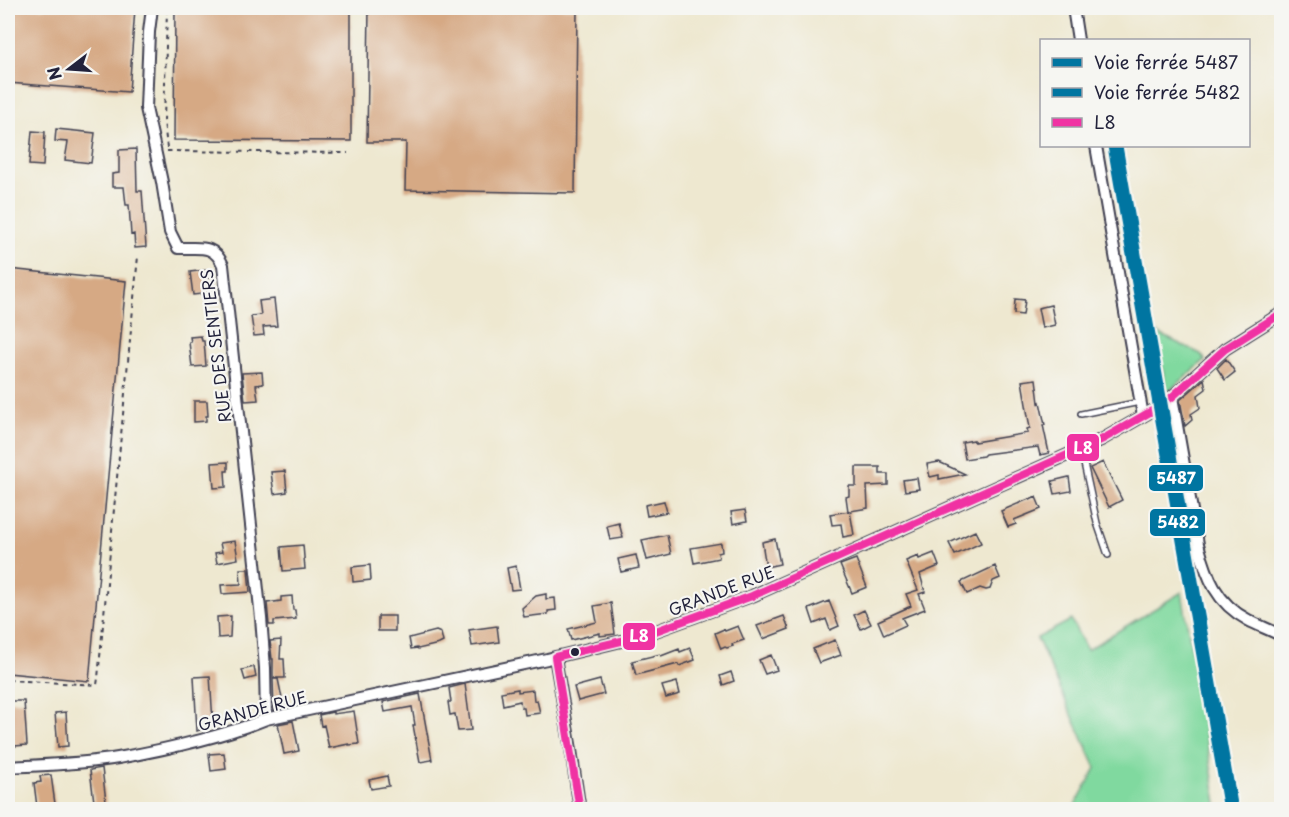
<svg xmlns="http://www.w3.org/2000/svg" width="1289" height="817" font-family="'Playpen Sans',sans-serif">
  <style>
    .green { fill: #80d99f; stroke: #517e6d; stroke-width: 1.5 }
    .building { fill: #d6a984 }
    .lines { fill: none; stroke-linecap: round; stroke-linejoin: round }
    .lane-casing { stroke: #414051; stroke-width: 8 }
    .street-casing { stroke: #414051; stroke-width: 14 }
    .path { stroke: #414051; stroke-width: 2; stroke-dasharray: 4.5 4.5; stroke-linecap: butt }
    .lane { stroke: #fff; stroke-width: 5 }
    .street { stroke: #fff; stroke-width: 10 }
    .bus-1-casing { stroke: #f6f6f2; stroke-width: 12 }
    .bus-1 { stroke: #f033a3; stroke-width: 8 }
    .rail-1-casing { stroke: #f6f6f2; stroke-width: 14 }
    .rail-2-casing { stroke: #f6f6f2; stroke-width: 14 }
    .rail-1 { stroke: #0075a1; stroke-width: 9 }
    .rail-2 { stroke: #0075a1; stroke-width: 9 }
    .bus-dot { fill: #22223b; stroke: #f6f6f2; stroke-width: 2 }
    .labels { text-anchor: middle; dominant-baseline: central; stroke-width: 4.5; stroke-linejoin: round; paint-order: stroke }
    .street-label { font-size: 16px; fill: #22223b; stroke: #f6f6f2 }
    .line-badge { stroke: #f6f6f2; stroke-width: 2 }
    .badge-label { font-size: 16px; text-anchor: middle; font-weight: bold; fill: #fff }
  </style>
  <rect width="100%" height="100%" fill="#f6f6f2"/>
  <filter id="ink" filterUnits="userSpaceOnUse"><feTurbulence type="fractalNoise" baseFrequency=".0167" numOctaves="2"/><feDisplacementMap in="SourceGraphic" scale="12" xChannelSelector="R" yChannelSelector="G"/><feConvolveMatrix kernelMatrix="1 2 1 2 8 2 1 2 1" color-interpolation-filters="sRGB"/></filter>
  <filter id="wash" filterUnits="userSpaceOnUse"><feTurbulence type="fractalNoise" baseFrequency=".008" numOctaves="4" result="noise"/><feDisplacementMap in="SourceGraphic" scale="24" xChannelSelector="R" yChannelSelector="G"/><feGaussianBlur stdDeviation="1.35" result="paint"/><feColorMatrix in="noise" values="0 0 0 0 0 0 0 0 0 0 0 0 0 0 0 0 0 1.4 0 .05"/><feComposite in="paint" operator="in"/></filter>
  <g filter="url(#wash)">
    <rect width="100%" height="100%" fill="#eee8d0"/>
    <!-- green -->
    <path class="green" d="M1155,332L1201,354L1205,360L1167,393Z
      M1182,592L1218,809H1073L1096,768L1037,638L1071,620L1087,650Z"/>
    <g id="blocks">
      <!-- building -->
      <path class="building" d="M8,8H135L129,92L8,83Z
        M175,8H351V141L174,140Z
        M369,8H577L575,193L405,190L406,142H367Z
        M56,129L95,133L91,163L65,160L68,142L55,141Z
        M32,131L45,132L43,166L29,165Z
        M136,149L137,191H142L146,247L135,248L134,234L131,235L129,205H126L124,187H112V174L119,173V150Z
        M8,269L126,281L89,681L8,673Z
        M207,270L210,293L193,295L190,272Z
        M274,299L277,326L263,327L264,335L254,336L251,316L261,315L259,301Z
        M1015,299L1025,300L1023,315L1014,314Z
        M1051,305L1055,325L1042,328L1038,308Z
        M201,336L202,341H204L206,366L192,367L189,342H191L190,337Z
        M1226,359L1235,372L1225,380L1217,368Z
        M262,372L263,384L256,385L258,400L245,401L242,373Z
        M1036,379L1039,403L1040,402L1045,425H1043L1049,453L1040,455L1038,447L985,454L983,456L965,459L962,442L974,440V442L1028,433L1027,429L1030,428L1022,381Z
        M1204,379L1206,389L1198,395L1200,408L1191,414L1192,420L1185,426L1180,400Z
        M194,401H207L208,416H206V421L194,422Z
        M228,462V471H225L226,487L214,488L212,463Z
        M939,462L965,474L939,479V475L930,477L927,464Z
        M1103,462L1122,500L1109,507L1090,468Z
        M856,467H880V474H888V485L867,486L868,508L850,511L854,535L843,537L841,524L832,525L830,514L850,511H848L846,497L849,496V486H856Z
        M285,471L287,492L274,494L271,472Z
        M1069,477L1071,491L1055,494L1052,481Z
        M917,478L919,489L905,491L903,480Z
        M1036,497L1041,509L1014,520L1016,524L1008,527L1001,511L1029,499L1030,500Z
        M664,501L667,512L647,516L645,505Z
        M745,510L747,521L733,524L731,512Z
        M619,523L623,538L610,540L607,526Z
        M975,531L981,543L955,555L949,543Z
        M667,535L671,554L647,560L642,540Z
        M775,539L780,564L766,567L762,542Z
        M235,541L238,559L217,563L215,553L222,552L220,543Z
        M721,543L722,552L718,553L719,558L694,563L691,548Z
        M303,545L305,569L283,571L281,547Z
        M934,553L939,566L920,574L925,592L919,594L925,609L902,618L906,625L884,635L878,621L911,606L906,594L918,590L906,561L918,556L919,559Z
        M636,555L639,568L621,572L618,559Z
        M856,559L867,587L852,593L840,565Z
        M370,565L371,580L353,582L352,567Z
        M516,566L520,589L511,590L507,568Z
        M995,566L1000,578L993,581L990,589L986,590L980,588L967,594L961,582Z
        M240,569H248L250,592L222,594L221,585L241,584Z
        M546,594V599L555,598L556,610L548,611V614L524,617L522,608L536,596Z
        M292,596L293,610H295L296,619L274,621V625H269L267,603L281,601V597Z
        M829,601L839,626L830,630L826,619L814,624L809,609Z
        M611,603L615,634L600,636V633L571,640L568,629L597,622L594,606Z
        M864,610L871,624L861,629L854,615Z
        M231,616L230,637L218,638L217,617Z
        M378,616H395V631H378Z
        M784,616L789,629L763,639L757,626Z
        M497,626L499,642L472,646L469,630Z
        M738,626L744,640L732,644L733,646L727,648L725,647L721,649L715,633L724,629L725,631Z
        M436,631L441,633L443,642L439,644L418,649L417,648L411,649L409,638Z
        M281,640L280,659H284L285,678H273V659H272L270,641Z
        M835,640L841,655L819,663L813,649Z
        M690,648L695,660L679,666L678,664L636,675L632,661L660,654L661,656L679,649L680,652Z
        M771,655L777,670L765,674L759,660Z
        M254,667L256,677L245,680L242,670Z
        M731,672L734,681L723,685L720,676Z
        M210,676L213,722H206V728L197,731L194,677Z
        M273,679H278L284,708L274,710Z
        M600,680L604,694L578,701L574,687Z
        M677,682L680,694L666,698L662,686Z
        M465,684L471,730L458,731L455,714L450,715L448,702H451L449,688Z
        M518,689V692L533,690L534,701L537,700L540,713L525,715L524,708H521L520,701L503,705L501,692Z
        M420,694L432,760L420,762L413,725H415L412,707L385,712L383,702Z
        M8,701H24L27,745L14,746L12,716L8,715Z
        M354,711L359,744L349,745V744L329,748L324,725L321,726L319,715L333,712V714Z
        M66,712L68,746L58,747L55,713Z
        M293,721L299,751L284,754L278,724Z
        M224,753L226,769L211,771L209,754Z
        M102,768L107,810H95L90,770Z
        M51,775L55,804L37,807L34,783L41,782L40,776Z
        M387,776L389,786L371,789L369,780Z"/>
    </g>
  </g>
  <g filter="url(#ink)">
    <use href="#blocks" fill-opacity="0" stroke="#414051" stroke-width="1.5"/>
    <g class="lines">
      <!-- lane casing -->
      <g class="lane-casing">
        <path id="lane" d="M1081,414L1140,402
          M1081,450L1097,523L1108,555"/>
      </g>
      <!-- street casing -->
      <g class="street-casing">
        <path id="street" d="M152,8L149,32L146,108L162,182L170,232L178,248C200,249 213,243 223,265L261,618L265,668L266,719
          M1073,8L1078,40
          M1096,146L1143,416
          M1172,397L1198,544C1207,577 1216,603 1248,620C1259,626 1271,630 1282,636
          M555,657L571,750L580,810
          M8,767C44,765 82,764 118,758C168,749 219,738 266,719L547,659L642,636L752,596L1103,439L1157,408L1172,397L1225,349L1282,313"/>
      </g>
      <!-- path -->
      <path class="path" d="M167,148L164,121L167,8
        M167,151L348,153
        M8,680L97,685L98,678L138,256"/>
      <!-- lane -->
      <use href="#lane" class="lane"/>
      <!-- street -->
      <use href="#street" class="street"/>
      <!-- bus-1 casing -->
      <g class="bus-1-casing">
        <path id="bus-1" d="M580,810L555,657L642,636L752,596L1103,439L1157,408L1172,397L1225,349L1282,313"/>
      </g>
      <!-- bus-1 -->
      <use href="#bus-1" class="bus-1"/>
      <!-- rail-1 casing -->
      <g class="rail-1-casing">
        <path id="rail-1" d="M1118,146L1234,810"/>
      </g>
      <!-- rail-2 casing -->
      <g class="rail-2-casing">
        <path id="rail-2" d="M1112,146L1228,810"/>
      </g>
      <!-- rail-1 -->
      <use href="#rail-1" class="rail-1"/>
      <!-- rail-2 -->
      <use href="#rail-2" class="rail-2"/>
    </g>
  </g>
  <!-- markers -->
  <circle class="bus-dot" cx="575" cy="652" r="5"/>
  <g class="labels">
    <!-- street labels -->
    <g class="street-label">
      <text transform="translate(215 346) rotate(-97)">RUE DES SENTIERS</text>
      <text transform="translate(721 590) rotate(-21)">GRANDE RUE</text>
      <text transform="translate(252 710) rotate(-15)">GRANDE RUE</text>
    </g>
  </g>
  <g class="line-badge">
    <rect x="1066" y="433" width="34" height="29" rx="6" fill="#f033a3"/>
    <rect x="1148" y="464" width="56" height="28" rx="6" fill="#0075a1"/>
    <rect x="1149" y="508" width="57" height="29" rx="6" fill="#0075a1"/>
    <rect x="622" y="622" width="34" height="29" rx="6" fill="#f033a3"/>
  </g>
  <g class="badge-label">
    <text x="1083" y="454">L8</text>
    <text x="1176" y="484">5487</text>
    <text x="1178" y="528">5482</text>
    <text x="639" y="642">L8</text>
  </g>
  <!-- margin -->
  <rect width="1289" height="817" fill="none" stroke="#f6f6f2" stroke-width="30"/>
  <!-- legend -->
  <rect x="1040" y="39" width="210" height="108" fill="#f6f6f2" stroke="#a1a1a9" stroke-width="1.5"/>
  <rect x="1052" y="58" width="30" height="9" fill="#0075a1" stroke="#a1a1a9" stroke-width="1.5"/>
  <text x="1094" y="69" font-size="18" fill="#22223b">Voie ferrée 5487</text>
  <rect x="1052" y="88" width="30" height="9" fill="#0075a1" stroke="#a1a1a9" stroke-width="1.5"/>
  <text x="1094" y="99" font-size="18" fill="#22223b">Voie ferrée 5482</text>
  <rect x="1052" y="118" width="30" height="9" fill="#f033a3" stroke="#a1a1a9" stroke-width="1.5"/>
  <text x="1094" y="129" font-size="18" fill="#22223b">L8</text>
  <!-- north arrow -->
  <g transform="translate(69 69) rotate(253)" stroke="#f6f6f2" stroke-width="4.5" paint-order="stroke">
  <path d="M0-4.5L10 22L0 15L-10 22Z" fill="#22223b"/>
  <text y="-9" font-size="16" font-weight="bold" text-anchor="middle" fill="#22223b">N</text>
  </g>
</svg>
